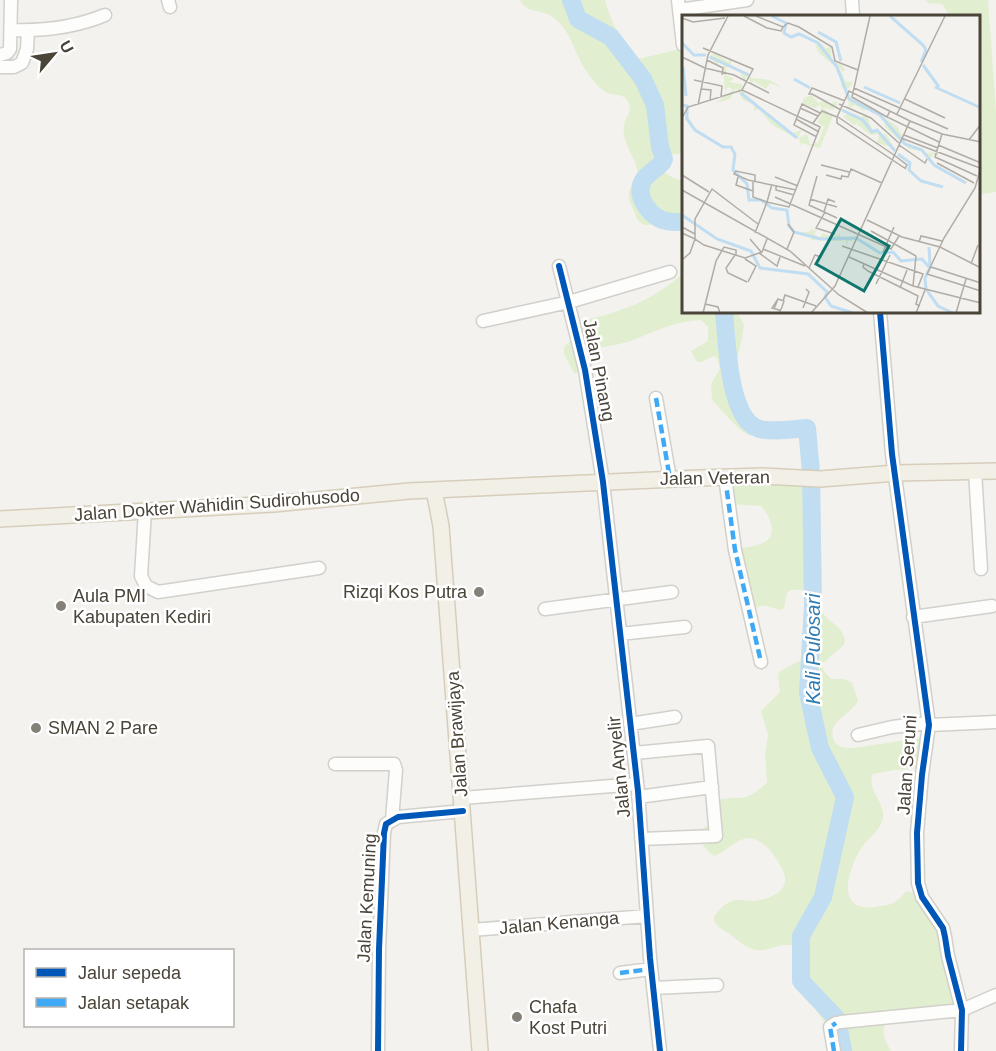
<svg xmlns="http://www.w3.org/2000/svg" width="996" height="1051" font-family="Arial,sans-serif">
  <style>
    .green { fill: #e1eecf }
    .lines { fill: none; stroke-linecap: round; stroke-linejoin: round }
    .river { stroke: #c0ddf1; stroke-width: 18 }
    .minor-casing { stroke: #d2d0cb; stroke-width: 15 }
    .major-casing { stroke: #d6cebb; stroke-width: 18 }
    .minor { stroke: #fdfdfc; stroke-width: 12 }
    .major { stroke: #f2efe6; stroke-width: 15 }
    .quiet { stroke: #3fa9f5; stroke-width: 4.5; stroke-dasharray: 9 4.5; stroke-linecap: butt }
    .cycleway-casing { stroke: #fff; stroke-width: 10 }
    .cycleway { stroke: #0057b8; stroke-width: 6 }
    .poi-dot { fill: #868178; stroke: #fff; stroke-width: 2 }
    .labels { text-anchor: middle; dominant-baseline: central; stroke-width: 5; stroke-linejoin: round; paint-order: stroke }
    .street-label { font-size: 18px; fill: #4b4439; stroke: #fff }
    .poi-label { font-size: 18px; fill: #4b4439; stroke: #fff; text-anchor: start }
    .water-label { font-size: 20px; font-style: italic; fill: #2e7ab2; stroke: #fff }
    .inset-river { fill: none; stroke: #c0ddf1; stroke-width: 3 }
    .inset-road { fill: none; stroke: #b0aca6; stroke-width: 1.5 }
    .view { fill: #0f766e; fill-opacity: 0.15; stroke: #0f766e; stroke-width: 3 }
    .inset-edge { fill: none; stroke: #4b4439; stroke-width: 3 }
  </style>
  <rect width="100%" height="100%" fill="#f4f2ee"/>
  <!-- green -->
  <path class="green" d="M520,0H605C610,22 623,40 630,61L684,48V153L670,155L663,153V171C670,176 675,180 684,180V223L644,225C638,221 636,218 634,211C632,205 628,201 629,194C630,184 639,180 637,169C634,154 621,142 624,125C625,118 632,112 629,104C626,92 614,97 606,92C600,89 594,82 590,76C575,58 573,33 554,18C543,8 527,15 520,0Z
    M926,0H988L996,112V192L980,194V16H950L942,4L928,3Z
    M684,272V312H737L744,325C741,352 728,377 740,404C745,413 754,417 757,426L750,436L739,429L712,400L711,384L720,369L717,358L714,356L701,362H697L691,351L708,341V327L701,320C677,321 657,330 636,339C621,345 604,347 588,349C582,356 582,365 577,373H574L564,354V347L577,334L584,320C620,313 658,298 684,272Z
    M725,477L813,479L812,562L822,611C829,625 841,623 845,640L844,645L823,663V670L831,679H844L852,683L858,700C853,714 828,720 833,738C836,748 845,748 853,748L927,737L923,768L894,770L873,774C866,789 885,802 883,818C881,830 868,838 862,847C852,862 836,901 862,907C867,908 875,907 880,906C894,905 898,901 906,891L915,893L938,920L962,1010L894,1018L884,1025C882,1036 886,1042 891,1051H828L830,1050L831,1033L811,1002L801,981V949C782,939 776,950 759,950C747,950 739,941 730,934C722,929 715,927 714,917C719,909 726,902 735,900C741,899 748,901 754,901C770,899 792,891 783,871C778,860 770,848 760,842C743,829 728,852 714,856C705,851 700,841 699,831L710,824L718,801C725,798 730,798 737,798C749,799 759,790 767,782L765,756L768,735L761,711L780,692L778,676L780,671L800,661L806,656L811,648L813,605L802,590H790L787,593L784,608L780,610C764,606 767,603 749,610L735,550C744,547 755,547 763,543C779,535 770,516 761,506L729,504Z"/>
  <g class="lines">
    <!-- river -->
    <path class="river" d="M571,0L578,19L611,37L643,79L655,105L660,147L664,159L662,163C657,168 649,173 644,179C634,194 647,212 660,219C668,223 676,222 684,222
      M724,312C727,340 728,416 757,428C768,433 794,429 807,428L811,472L813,605L808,693L820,748L845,797L823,897L801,936V981L837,1019L843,1051"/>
    <!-- minor casing -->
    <g class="minor-casing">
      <path id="minor" d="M168,0L170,7
        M678,0L683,45
        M852,0L853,16
        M679,10L747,0
        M12,30C43,31 76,27 105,15
        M0,55L7,53L10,49L11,0
        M0,67H14L22,63L27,49L28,31
        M559,266L585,370L603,482L638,791L650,958L660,1051
        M880,312L892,454L929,725L922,775L917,833L918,883L922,897L943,928L945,937L948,956L962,1010L961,1051
        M483,321L569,302L670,272
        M656,398L670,479
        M975,471L981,569
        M725,477L735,550L761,662
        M145,511L141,576L146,586L158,592L319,568
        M545,609L672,592
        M913,617L992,606
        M620,634L685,627
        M630,724L675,717
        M929,725L996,722
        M858,735L892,727L928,723
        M634,753L708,746L716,836L641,839
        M335,764H394L396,770L392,820
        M638,797L712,787
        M462,798L637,784
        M471,930L647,916
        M620,973L651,969
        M653,988L717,985
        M841,1022L962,1010L996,995
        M378,1051L379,949L384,833L386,824L398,817L463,811
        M834,1051L830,1027L836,1023"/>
    </g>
    <!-- major casing -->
    <g class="major-casing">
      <path id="major" d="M434,490L441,526L480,1051
        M0,519L274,504L409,491L699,478L762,476L820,479L896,473L996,471"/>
    </g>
    <!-- minor -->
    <use href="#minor" class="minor"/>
    <!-- major -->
    <use href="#major" class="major"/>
    <!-- quiet -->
    <path class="quiet" d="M656,398L670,479
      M725,477L735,550L761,662
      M620,973L651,969
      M834,1051L830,1027L836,1023"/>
    <!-- cycleway casing -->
    <g class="cycleway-casing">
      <path id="cycleway" d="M559,266L585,370L603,482L638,791L650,958L660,1051
        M880,312L892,454L929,725L922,775L917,833L918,883L922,897L943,928L945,937L948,956L962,1010L961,1051
        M378,1051L379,949L384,833L386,824L398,817L463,811"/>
    </g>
    <!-- cycleway -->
    <use href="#cycleway" class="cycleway"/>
  </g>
  <!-- markers -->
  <g class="poi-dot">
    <circle cx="479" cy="592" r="6"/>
    <circle cx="61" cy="606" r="6"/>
    <circle cx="36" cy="728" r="6"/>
    <circle cx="517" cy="1017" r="6"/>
  </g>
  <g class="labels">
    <!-- street labels -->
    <g class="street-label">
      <text transform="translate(599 370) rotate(79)">Jalan Pinang</text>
      <text transform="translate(715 478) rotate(-1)">Jalan Veteran</text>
      <text transform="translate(217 505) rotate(-4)">Jalan Dokter Wahidin Sudirohusodo</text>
      <text transform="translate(457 734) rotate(-94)">Jalan Brawijaya</text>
      <text transform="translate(907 765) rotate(-86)">Jalan Seruni</text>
      <text transform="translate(619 767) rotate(-96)">Jalan Anyelir</text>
      <text transform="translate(367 898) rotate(-87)">Jalan Kemuning</text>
      <text transform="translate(559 923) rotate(-5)">Jalan Kenanga</text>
    </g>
    <!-- poi labels -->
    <g class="poi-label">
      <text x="467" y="592" text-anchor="end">Rizqi Kos Putra</text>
      <text x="73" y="596">Aula PMI<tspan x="73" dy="21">Kabupaten Kediri</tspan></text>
      <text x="48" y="728">SMAN 2 Pare</text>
      <text x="529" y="1007">Chafa<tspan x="529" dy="21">Kost Putri</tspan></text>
    </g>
    <!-- water labels -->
    <g class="water-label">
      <text transform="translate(813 649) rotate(-90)">Kali Pulosari</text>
    </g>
  </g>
  <!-- overview -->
  <g transform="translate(682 15)">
    <rect width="298" height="298" fill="#f4f2ee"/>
    <path d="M140,29L144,34L149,31V47L160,49L163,55L159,57L158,52L154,56L160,58L163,66L171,68L164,76L159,71L160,63L154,56L155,53L137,38L133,30ZM33,38L46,47L49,43V50L70,63L88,65L101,73L88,68L84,74L72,66L69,69L66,61L62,66L58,57L44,51L45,61L52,63L47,67L60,69L63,83L111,118L120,115L116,123L125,119L128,129L136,128L142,112L135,107L140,99L138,89L134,93L120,89L122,83L130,80L136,88L145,85L147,91L152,86L156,87L151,95L140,92L151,101L138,133L119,128L118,133V125L90,110L77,94L72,96V90L61,85L54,73L48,84L34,88L51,75L47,72L43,76L41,49L38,46L36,50L26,42ZM166,80L215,111L224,128L244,138L257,137L255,142L252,139L247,145L240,136L227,134L203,112L202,105L186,94L181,96L173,90L167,93ZM160,94L177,102L185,100L190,114L205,120L212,133L195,128L197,119L188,120L175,109L178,105L173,110L161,102L165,99ZM131,211L130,215L135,216L132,219L138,223L140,218L152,222L158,218V223L163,222L172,226H166L165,231L163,223L160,226L130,225L124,218L114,217H127Z" fill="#e1eecf"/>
    <path class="inset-river" d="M90,1L104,8L102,18L109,22L117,19L136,28L155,52L167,84L198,100L223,129L240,135L252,150L284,168M208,1L241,30L244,35L239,47M136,17L154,27L159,46M0,28L12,40H24M28,42L67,60M241,50L257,72M1,52L4,81M112,64L128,73M182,72L218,88M253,72L297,92M59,78L115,123M0,90L5,91V104L13,115L41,132H49L53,139L51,155L65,169L67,185H79L90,193L105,195L107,211L112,217L139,224L174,223L198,238L211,237L219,246L240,244L248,253L243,263L244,274L256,291L271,298M160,95L181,105L190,117L195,115L213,136M216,139L228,148L227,155L239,166L261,172M0,200L35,224L69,236L78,253L126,259L145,277L143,282L149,291L171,298M247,232L248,250"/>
    <path class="inset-road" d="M62,1L85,13L99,16L101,12M74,1L101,12L106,8L117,12L150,32L153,46L176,55M188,1L170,82L205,102M0,3L11,7L43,3M21,33L71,54L60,75M0,42L23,53M25,45L41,53L40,60M23,53L52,60L87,78M12,65L40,71L39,82M172,73L266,114M19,74L29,75L28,86M130,79L159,95M131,79H127L130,73L163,86M223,84L263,103M157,89L189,103L217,128M16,90L26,40L46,1M118,93L136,101M208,96L205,102L257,127M215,99L263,1M156,102L212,140M0,103L6,92L60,75L138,112L107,192L85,187L73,218M155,103V108L224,154M114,104L137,117M131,108L140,96L155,102L167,76L228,106M260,119L253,142L295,161M222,120L256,133M135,122L112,110L120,89L138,98M219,123L298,153M287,125L299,109M217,130L243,148L245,144M256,130L299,148M212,140L225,150L223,153M255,148L292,168M139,150L167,157M299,152L293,173L262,223L245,259L299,276M0,160L27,177M144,160L159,164L160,160M135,161L127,190L155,203M160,161L166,162L169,154L200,168M56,162L54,170L71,176M93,162L116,171M71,166V182L85,187L90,169M73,166V160L54,156L52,159L66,165L114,175M94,170V175L112,180M0,175L108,236L157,280L186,298M93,182L209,234L217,221M128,184L155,192M142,197L146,184L153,187M143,197L134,213L153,219M185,205L220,222L258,232L299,253M0,212L13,219V224L22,230L63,243L80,237L85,224M189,216L234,241M0,218L13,224L8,238L0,245M13,219V204L30,174L76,209M68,224L80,238M237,227L239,221L260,226M160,231L241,259L236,272M81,234L123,251M105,234L112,217L106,209M201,237L212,212M77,238L95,251L98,242M53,240L44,253L46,258L65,267M167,242L231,271L299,288M63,244L74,251L66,267M182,249L181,252L186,256L236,281L234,289L238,291M289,249L296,230M249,252L299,268M127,253L133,240L139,242M194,269L208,240M231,271L234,241M218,273L225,255M101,286L103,280L134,291M23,289L36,292L38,298M121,293L127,277L124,274M92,294L96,284L102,286L100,292L98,296L97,295L90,293L96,284M21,298L34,246L42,232L54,235V241M129,298L153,271L228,106L260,119L299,127M234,298L243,275M274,298L284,264"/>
    <path class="view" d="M159,204L207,231L182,276L134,249Z"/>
    <rect width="298" height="298" class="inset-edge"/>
  </g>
  <!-- legend -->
  <rect x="24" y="949" width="210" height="78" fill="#ffffff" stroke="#b7b4b0" stroke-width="1.5"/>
  <rect x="36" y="968" width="30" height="9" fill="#0057b8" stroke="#b7b4b0" stroke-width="1.5"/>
  <text x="78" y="979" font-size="18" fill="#4b4439">Jalur sepeda</text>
  <rect x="36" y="998" width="30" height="9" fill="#3fa9f5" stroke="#b7b4b0" stroke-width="1.5"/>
  <text x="78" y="1009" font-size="18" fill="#4b4439">Jalan setapak</text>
  <!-- north arrow -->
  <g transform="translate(54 54) rotate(61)" stroke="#ffffff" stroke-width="4.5" paint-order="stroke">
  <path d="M0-4.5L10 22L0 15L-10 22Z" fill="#4b4439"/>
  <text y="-9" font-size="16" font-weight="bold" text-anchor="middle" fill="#4b4439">U</text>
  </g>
</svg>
